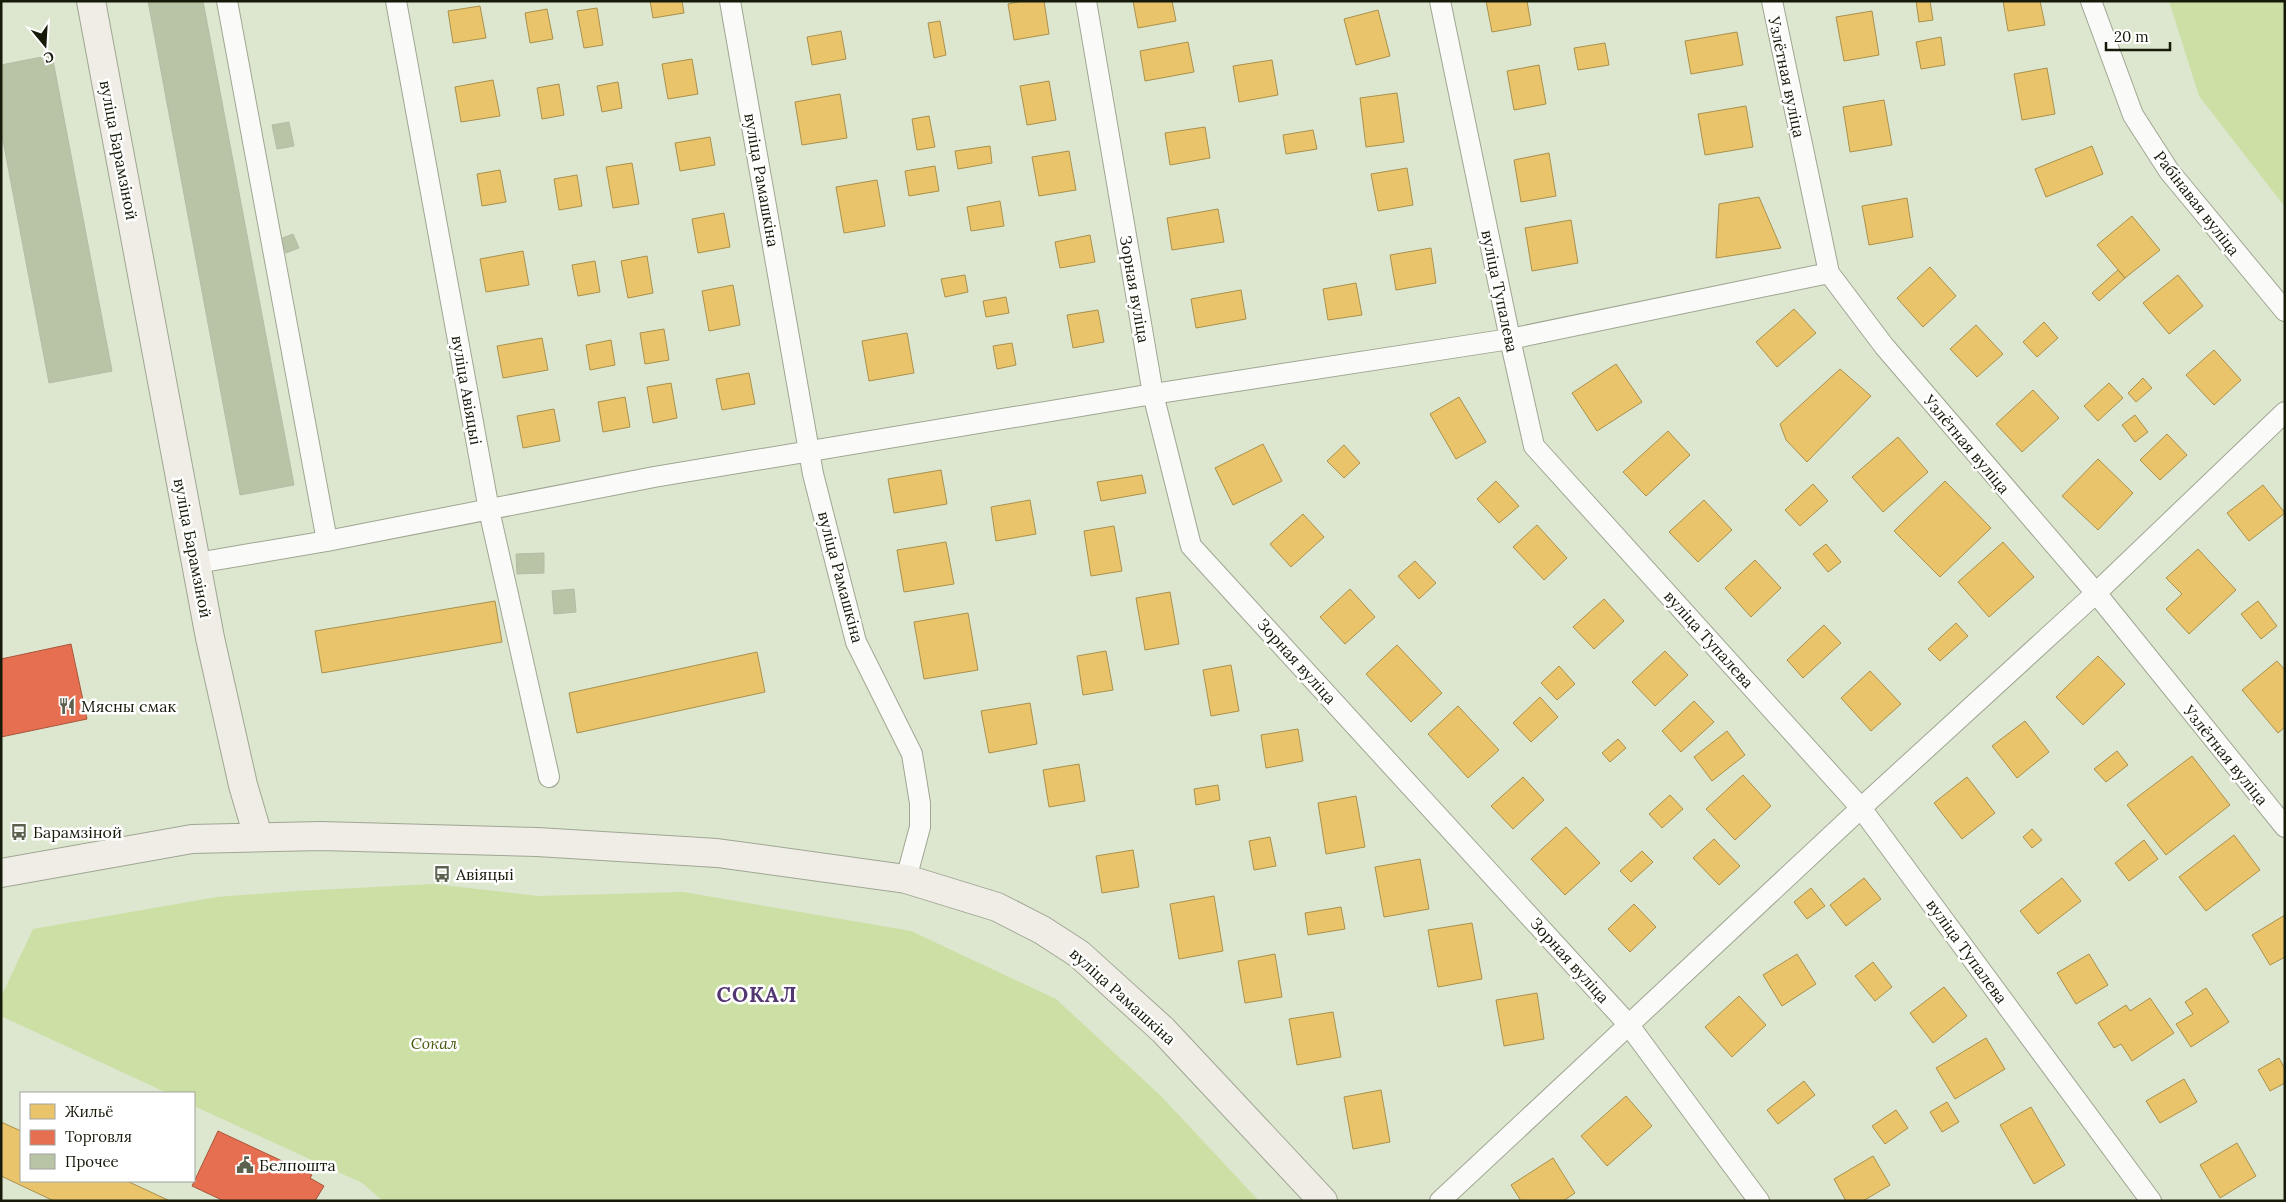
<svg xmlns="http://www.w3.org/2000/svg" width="2286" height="1202" font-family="Lora,serif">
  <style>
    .green { fill: #cce0a5 }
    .homes { fill: #e9c46a; stroke: #a9914d }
    .shops { fill: #e76f51; stroke: #a8563b }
    .building { fill: #b9c3a5; stroke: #b4bca8 }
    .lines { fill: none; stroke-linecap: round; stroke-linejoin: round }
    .street-casing { stroke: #9fa693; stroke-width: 22 }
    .secondary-casing { stroke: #9fa693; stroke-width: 30 }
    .street { stroke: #fafbf8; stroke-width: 20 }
    .secondary { stroke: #efede5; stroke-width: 28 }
    .labels { text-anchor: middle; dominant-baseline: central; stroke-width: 5; stroke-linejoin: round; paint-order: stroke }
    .street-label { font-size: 16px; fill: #151a09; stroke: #fff }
    .poi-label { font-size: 16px; fill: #151a09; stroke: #fff; text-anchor: start }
    .park-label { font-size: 16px; font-style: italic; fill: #465a0e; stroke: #fff }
    .district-label { font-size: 21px; font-weight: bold; letter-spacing: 1px; fill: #533772; stroke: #fff }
  </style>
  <rect width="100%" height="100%" fill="#dde6ce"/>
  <!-- green -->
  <path class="green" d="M2169,1H2285V207L2199,96Z
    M434,884L538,896L683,892L911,931L1056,999L1161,1096L1259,1201H383L362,1183L194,1106V1093H167L1,1016V997L33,929L217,897L297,891Z"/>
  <!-- homes -->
  <path class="homes" d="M650,1H682L684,13L653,18Z
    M1022,1H1044L1049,34L1014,40L1008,4Z
    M1133,1H1172L1176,21L1138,28Z
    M1486,1H1527L1531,25L1492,32Z
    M1916,1H1930L1933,20L1919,22Z
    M2003,1H2040L2045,25L2008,31Z
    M480,6L486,38L453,43L448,11Z
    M597,8L603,45L584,48L577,11Z
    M547,9L553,39L530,43L525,13Z
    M1378,10L1390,56L1356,65L1344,19Z
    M1872,11L1879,55L1844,61L1836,17Z
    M940,21L946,55L934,58L928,23Z
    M841,31L846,59L812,65L807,37Z
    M1737,32L1743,65L1691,74L1685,41Z
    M1941,37L1945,65L1921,69L1916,42Z
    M1188,42L1194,72L1145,81L1140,51Z
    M1605,43L1609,65L1578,70L1574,48Z
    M692,59L698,94L668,99L662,64Z
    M1272,60L1278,95L1239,102L1233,66Z
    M1539,65L1546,104L1514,110L1507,71Z
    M2047,68L2055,114L2022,120L2014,74Z
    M493,80L500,116L461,122L455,87Z
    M1049,81L1056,120L1027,125L1020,86Z
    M618,82L622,108L602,112L597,86Z
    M559,84L564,115L542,119L537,88Z
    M1397,93L1404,142L1366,147L1360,98Z
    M840,94L847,138L802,145L795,102Z
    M1884,100L1892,145L1850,152L1843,107Z
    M1746,106L1753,147L1705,155L1698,114Z
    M929,116L935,147L917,150L912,119Z
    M1205,127L1210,158L1170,165L1165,133Z
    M1313,130L1317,149L1286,154L1283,135Z
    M710,137L715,165L680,171L675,143Z
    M990,146L992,163L958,169L955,151Z
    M2092,146L2103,174L2046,197L2035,169Z
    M1069,151L1076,190L1039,196L1032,157Z
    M1549,153L1556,196L1521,202L1514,160Z
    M632,163L639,204L613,208L606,167Z
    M935,166L939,191L909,196L905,171Z
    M1407,168L1413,205L1378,211L1371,174Z
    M500,170L506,202L482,206L477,174Z
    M577,175L582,206L559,210L554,179Z
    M877,180L885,226L844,233L836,187Z
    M1759,197L1781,248L1716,258L1719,204Z
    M1907,198L1913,237L1869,245L1862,206Z
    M1000,201L1004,226L971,231L967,207Z
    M1218,209L1224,242L1172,250L1167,218Z
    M724,213L730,247L698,253L692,219Z
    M2132,216L2160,250L2125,278L2097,245Z
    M1571,220L1578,263L1532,271L1525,228Z
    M1090,235L1095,262L1060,268L1055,242Z
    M1431,248L1436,283L1396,290L1390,255Z
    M523,251L529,285L486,292L480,259Z
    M647,256L653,293L628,298L621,261Z
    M595,261L600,292L578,296L572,265Z
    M1930,267L1956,296L1923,327L1897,298Z
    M2118,270L2125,278L2099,301L2092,293Z
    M965,275L968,292L945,297L941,279Z
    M2178,275L2203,306L2169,334L2143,303Z
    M1356,283L1362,315L1328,320L1323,289Z
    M733,285L740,325L709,331L702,291Z
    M1241,290L1246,319L1196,328L1191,299Z
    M1006,297L1009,313L986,317L983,301Z
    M1794,309L1816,333L1777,367L1756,342Z
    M1098,310L1104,342L1073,348L1067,315Z
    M2044,322L2058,338L2037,357L2023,342Z
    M1976,325L2003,354L1977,377L1950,349Z
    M664,329L669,360L645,364L640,333Z
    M907,333L914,373L869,381L862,341Z
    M542,338L548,370L503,378L497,346Z
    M611,340L615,365L590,370L586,345Z
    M1012,343L1016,365L997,369L993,346Z
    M2214,350L2241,380L2214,405L2186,375Z
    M1616,364L1642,402L1597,431L1572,393Z
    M1840,369L1871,396L1807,462L1786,440L1780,424Z
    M749,373L755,404L722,410L716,379Z
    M2143,378L2152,388L2136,402L2128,393Z
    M671,383L677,418L653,423L647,387Z
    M2109,383L2123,398L2098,421L2084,406Z
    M2033,390L2059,418L2022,452L1996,424Z
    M625,397L630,427L603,432L598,402Z
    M1459,397L1486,442L1456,459L1430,414Z
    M554,409L560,441L523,448L517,416Z
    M2135,415L2148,432L2135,442L2122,425Z
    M1668,431L1690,455L1646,496L1623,472Z
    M2167,434L2187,455L2160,480L2140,460Z
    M1898,437L1928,472L1883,512L1852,477Z
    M1263,444L1282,481L1233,505L1215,468Z
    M1344,445L1360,463L1344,478L1327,461Z
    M2098,459L2133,493L2098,530L2062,496Z
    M941,470L947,504L894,513L888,479Z
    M1142,475L1146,493L1101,501L1097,482Z
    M1496,481L1519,506L1499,523L1477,499Z
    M1945,481L1991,528L1940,577L1894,531Z
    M1813,484L1828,501L1800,526L1785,510Z
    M2263,485L2285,513L2249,541L2227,513Z
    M1030,500L1036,534L996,541L991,507Z
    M1704,500L1732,530L1698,562L1669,532Z
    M1303,514L1324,537L1291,567L1270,544Z
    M1537,525L1567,558L1544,580L1513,547Z
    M1114,526L1122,571L1091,576L1084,531Z
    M946,542L954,584L904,592L897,550Z
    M2003,542L2034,577L1989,617L1958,582Z
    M1826,544L1841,562L1828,572L1813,554Z
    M2198,549L2236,590L2189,634L2166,609L2182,594L2166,578Z
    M1755,560L1781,588L1751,617L1725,588Z
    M1415,561L1436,583L1419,599L1398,576Z
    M1350,589L1375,617L1345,644L1320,617Z
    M1170,592L1179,644L1145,650L1136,598Z
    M1604,599L1624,621L1594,649L1573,627Z
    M495,601L502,642L322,673L315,631Z
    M2258,601L2277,626L2261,639L2241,614Z
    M968,613L978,670L924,679L914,622Z
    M1956,623L1968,636L1940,661L1928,649Z
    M1824,625L1841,643L1803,678L1787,660Z
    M1397,645L1442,693L1411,722L1366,674Z
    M1106,651L1113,690L1083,695L1077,656Z
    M1665,651L1688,675L1655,706L1632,682Z
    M757,652L765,692L577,733L569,693Z
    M2098,656L2125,684L2083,725L2056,697Z
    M2277,661L2285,670V727L2278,733L2242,690Z
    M1231,665L1239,711L1211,716L1203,670Z
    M1559,666L1575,684L1557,700L1541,683Z
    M1870,671L1901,704L1871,731L1841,698Z
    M1540,697L1558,717L1531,742L1513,723Z
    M1694,701L1714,722L1681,752L1662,731Z
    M1030,703L1037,744L989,753L981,711Z
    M1458,706L1499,750L1468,778L1428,734Z
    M2025,721L2049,752L2017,778L1992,746Z
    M1298,729L1303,761L1266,768L1261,735Z
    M1727,731L1745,755L1712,781L1694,757Z
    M1618,739L1626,748L1610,762L1602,753Z
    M2117,751L2128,765L2106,782L2094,769Z
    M2192,756L2230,805L2166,855L2127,805Z
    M1079,764L1085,801L1049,807L1043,770Z
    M1743,775L1771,806L1735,840L1706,809Z
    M1523,777L1544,800L1513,829L1491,806Z
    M1967,777L1995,813L1962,839L1934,803Z
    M1218,785L1220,800L1196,805L1194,789Z
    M1670,795L1683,809L1662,828L1649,814Z
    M1356,796L1365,847L1326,854L1318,803Z
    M1566,827L1600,863L1565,895L1531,859Z
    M2032,829L2042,840L2032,848L2023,837Z
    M2234,835L2260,870L2206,911L2179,877Z
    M1270,837L1276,866L1254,870L1249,841Z
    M1714,839L1740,866L1719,885L1693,858Z
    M2144,840L2158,859L2129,881L2115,863Z
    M1133,850L1139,887L1102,893L1096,856Z
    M1642,851L1653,862L1631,882L1620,871Z
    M1420,859L1429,909L1384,917L1375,867Z
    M1864,878L1881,899L1846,926L1830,905Z
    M2062,878L2081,901L2038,934L2020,911Z
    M1811,888L1825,906L1807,919L1794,902Z
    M1214,896L1223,951L1179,959L1170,904Z
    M1634,904L1656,927L1630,952L1608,929Z
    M1341,907L1345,929L1308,935L1305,913Z
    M2285,915V957L2270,965L2252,935Z
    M1472,923L1482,979L1438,987L1428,930Z
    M1275,954L1282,997L1245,1003L1238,961Z
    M1797,954L1816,984L1782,1006L1763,975Z
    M2089,954L2108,985L2076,1004L2057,973Z
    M1873,962L1892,987L1875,1001L1855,976Z
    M1944,987L1967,1016L1933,1043L1910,1013Z
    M2206,988L2229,1022L2191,1047L2176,1024L2193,1014L2185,1002Z
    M1537,993L1544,1039L1504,1046L1496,1000Z
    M1739,996L1766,1025L1732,1057L1705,1027Z
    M2150,998L2174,1033L2132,1061L2121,1044L2114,1048L2098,1023L2126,1005L2130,1011Z
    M1333,1012L1341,1057L1297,1065L1289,1019Z
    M1986,1038L2005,1069L1955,1099L1936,1068Z
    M2279,1058L2285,1069V1083L2270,1091L2258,1070Z
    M2184,1079L2197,1102L2160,1123L2146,1101Z
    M1804,1081L1815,1095L1778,1124L1767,1110Z
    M1381,1090L1390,1142L1353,1149L1344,1097Z
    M1626,1096L1652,1126L1607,1166L1581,1136Z
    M1947,1102L1959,1122L1942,1132L1930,1112Z
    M2031,1107L2065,1165L2034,1184L2000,1125Z
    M1896,1110L1908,1128L1885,1144L1872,1126Z
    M1,1122L21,1131V1181H127L170,1201H54L1,1176Z
    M2237,1143L2256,1176L2220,1198L2200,1165Z
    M1873,1156L1890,1185L1863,1201H1846L1834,1179Z
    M1553,1158L1575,1193L1563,1201H1521L1511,1185Z"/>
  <!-- shops -->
  <path class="shops" d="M71,644L87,719L1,737V659Z
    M218,1131L312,1175L310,1178L324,1186L315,1201H224L192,1186Z"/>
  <!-- building -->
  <path class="building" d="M148,1H203L294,485L240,495Z
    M52,55L112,371L49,383L1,130V65Z
    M289,122L294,146L277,149L272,125Z
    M293,234L299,248L286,253L280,239Z
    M544,553V573L517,574L516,554Z
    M574,589L576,612L554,614L552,591Z"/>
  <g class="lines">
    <!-- street casing -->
    <g class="street-casing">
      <path id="street" d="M227,1L327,541
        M396,1L489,510L549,777
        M730,1L813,474L856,642L912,754L920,803V827L906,879
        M1086,1L1153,394L1191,546L1628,1024L1759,1201
        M1440,1L1510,339L1534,446L1861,808L2151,1201
        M1772,1L1829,273L1884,346L2096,593L2285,827
        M2091,1L2133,115L2169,171L2285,311
        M197,563L327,541L654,477L1153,394L1510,339L1829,273
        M1440,1201L1861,808L2096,593L2285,412"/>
    </g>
    <!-- secondary casing -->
    <g class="secondary-casing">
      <path id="secondary" d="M91,1L210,638L243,785L258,836
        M1,873L192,839L321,836L537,842L717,853L906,879L997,907L1042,930L1079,954L1163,1030L1323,1201"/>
    </g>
    <!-- street -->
    <use href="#street" class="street"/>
    <!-- secondary -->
    <use href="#secondary" class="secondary"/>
  </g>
  <!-- icons -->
  <defs>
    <g id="restaurant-bare" transform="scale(1.35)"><path d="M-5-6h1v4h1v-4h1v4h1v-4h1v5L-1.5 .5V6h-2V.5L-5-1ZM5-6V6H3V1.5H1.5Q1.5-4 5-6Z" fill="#5b614e" stroke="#fff" stroke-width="2.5" paint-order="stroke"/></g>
    <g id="bus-bare" transform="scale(1.35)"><path d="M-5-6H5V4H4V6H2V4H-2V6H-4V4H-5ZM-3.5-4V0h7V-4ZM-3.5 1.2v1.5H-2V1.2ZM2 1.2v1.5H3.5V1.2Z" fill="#5b614e" stroke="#fff" stroke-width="2.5" paint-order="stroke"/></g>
    <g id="civic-bare" transform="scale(1.35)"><path d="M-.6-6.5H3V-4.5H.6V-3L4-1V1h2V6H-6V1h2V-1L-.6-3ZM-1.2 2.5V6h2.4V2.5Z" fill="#5b614e" stroke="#fff" stroke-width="2.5" paint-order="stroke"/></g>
  </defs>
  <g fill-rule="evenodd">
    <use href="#restaurant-bare" x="67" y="706"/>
    <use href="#bus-bare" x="19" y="832"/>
    <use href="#bus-bare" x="442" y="874"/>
    <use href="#civic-bare" x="245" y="1165"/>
  </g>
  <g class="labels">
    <!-- street labels -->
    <g class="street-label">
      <text transform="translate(1787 77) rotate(78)">Узлётная вуліца</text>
      <text transform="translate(119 150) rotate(79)">вуліца Барамзіной</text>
      <text transform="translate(762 180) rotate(80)">вуліца Рамашкіна</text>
      <text transform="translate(2197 203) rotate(52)">Рабінавая вуліца</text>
      <text transform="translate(1135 289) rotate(80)">Зорная вуліца</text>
      <text transform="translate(1500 291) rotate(78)">вуліца Тупалева</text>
      <text transform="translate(467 390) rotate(80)">вуліца Авіяцыі</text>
      <text transform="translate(1967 444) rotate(50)">Узлётная вуліца</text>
      <text transform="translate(193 548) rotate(79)">вуліца Барамзіной</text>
      <text transform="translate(841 577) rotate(75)">вуліца Рамашкіна</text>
      <text transform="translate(1709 639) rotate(48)">вуліца Тупалева</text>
      <text transform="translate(1297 661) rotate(48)">Зорная вуліца</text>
      <text transform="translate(2226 755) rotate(51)">Узлётная вуліца</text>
      <text transform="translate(1967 951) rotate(54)">вуліца Тупалева</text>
      <text transform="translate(1570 960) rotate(48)">Зорная вуліца</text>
      <text transform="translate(1123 996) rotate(42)">вуліца Рамашкіна</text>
    </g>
    <!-- poi labels -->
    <g class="poi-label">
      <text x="81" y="706">Мясны смак</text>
      <text x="33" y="832">Барамзіной</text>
      <text x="456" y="874">Авіяцыі</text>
      <text x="259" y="1165">Белпошта</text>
    </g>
    <!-- park labels -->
    <g class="park-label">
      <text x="434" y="1043">Сокал</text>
    </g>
    <!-- district labels -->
    <g class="district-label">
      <text x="757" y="994">СОКАЛ</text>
    </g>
  </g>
  <!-- border -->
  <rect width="2286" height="1202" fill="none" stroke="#151a09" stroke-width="5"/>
  <!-- legend -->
  <rect x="20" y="1092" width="175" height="90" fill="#ffffff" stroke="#a1a39d"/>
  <rect x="30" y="1104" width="25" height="15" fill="#e9c46a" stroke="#a1a39d"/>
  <text x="65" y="1117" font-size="15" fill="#151a09">Жильё</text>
  <rect x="30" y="1130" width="25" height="15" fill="#e76f51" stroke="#a1a39d"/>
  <text x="65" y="1142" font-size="15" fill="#151a09">Торговля</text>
  <rect x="30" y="1154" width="25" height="15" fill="#b9c3a5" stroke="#a1a39d"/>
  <text x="65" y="1167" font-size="15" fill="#151a09">Прочее</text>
  <!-- north arrow -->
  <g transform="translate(45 45) rotate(162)" stroke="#ffffff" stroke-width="4" paint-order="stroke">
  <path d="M0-4L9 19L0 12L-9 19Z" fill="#151a09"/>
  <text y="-8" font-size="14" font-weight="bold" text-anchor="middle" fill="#151a09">С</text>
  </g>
  <!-- scale -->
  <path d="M2106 42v8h64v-8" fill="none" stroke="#151a09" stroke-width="2.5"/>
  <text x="2114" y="42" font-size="15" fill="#151a09" stroke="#ffffff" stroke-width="4" paint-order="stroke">20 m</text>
</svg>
